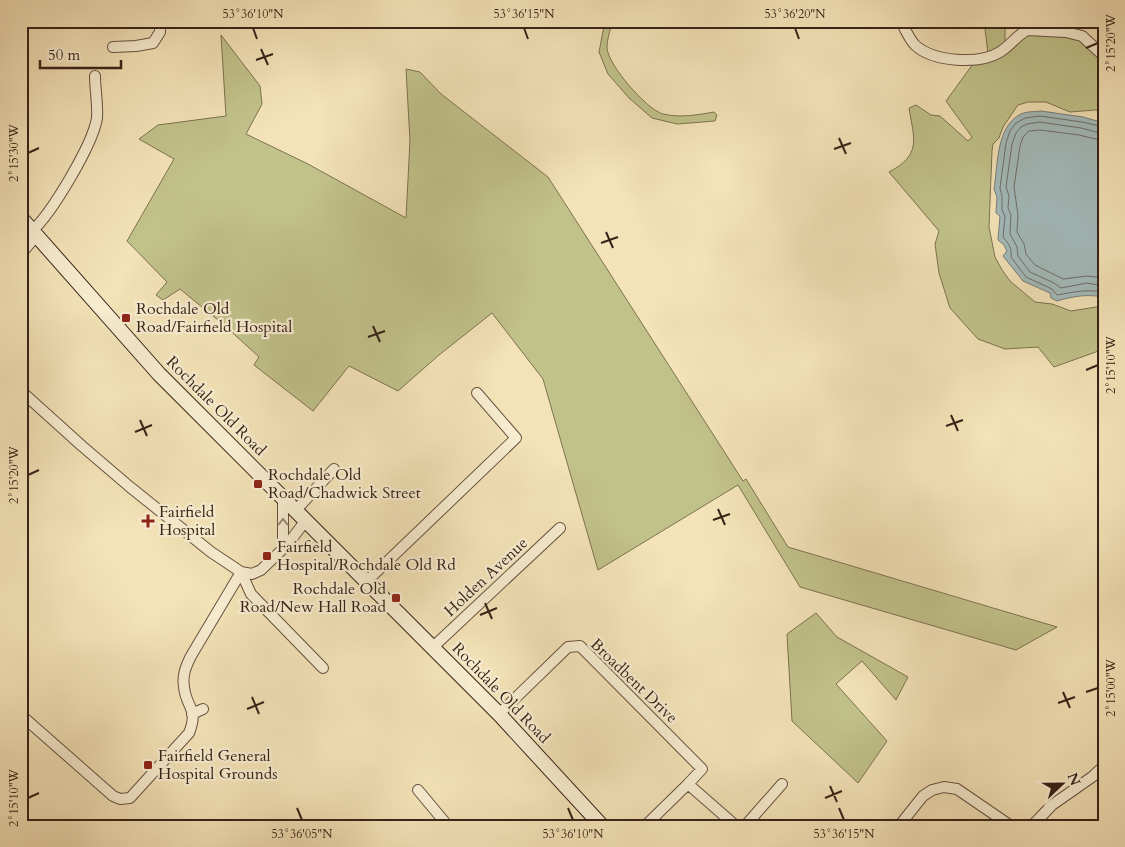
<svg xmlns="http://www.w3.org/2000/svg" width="1125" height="847" font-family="Cardo,serif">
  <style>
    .green { fill: #c1c28a; stroke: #7c7251 }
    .water { fill: #a3bbbc; stroke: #787e7a }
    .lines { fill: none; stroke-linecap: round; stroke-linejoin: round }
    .shore { stroke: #6e6e6a; stroke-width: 1 }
    .minor-casing { stroke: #675240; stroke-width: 12 }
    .secondary-casing { stroke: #382218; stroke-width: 16 }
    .minor { stroke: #f8edd1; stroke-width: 10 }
    .secondary { stroke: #f8edd1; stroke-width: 14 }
    .oneway { stroke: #988874 }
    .ticks { fill: none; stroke: #382218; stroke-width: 2 }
    .poi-dot { fill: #8f2418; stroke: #f8edd1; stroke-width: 2 }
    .labels { text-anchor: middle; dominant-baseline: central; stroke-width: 4.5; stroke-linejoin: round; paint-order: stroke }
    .poi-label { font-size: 16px; fill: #382218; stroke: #f8edd1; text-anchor: start }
    .street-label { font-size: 16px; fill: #382218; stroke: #f8edd1 }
    .neatline { fill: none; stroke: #382218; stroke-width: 2 }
    .ticks-label { font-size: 12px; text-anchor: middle; fill: #382218 }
  </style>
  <rect width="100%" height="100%" fill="#f4e3b8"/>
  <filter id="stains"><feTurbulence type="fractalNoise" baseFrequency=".004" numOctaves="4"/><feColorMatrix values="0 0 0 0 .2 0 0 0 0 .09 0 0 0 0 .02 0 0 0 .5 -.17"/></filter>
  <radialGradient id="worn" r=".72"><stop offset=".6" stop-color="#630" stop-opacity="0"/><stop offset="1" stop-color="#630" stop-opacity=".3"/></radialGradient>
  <!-- green -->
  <path class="green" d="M605,21H613C610,30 607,39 607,48C608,65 647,110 663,114C680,118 697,115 714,112L717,115L715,121L677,124L652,118L629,98L608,74L599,52Z
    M984,21H1010L1005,30V43L998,49L988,53Z
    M1033,34L1074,37L1082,42L1104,60V112L1095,110L1070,112L1046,102H1028L1018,105L1003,127L999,138L993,144L992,151L989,227L995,257L1002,270L1010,281L1035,302L1052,304L1071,311L1096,307H1104V349L1054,367L1038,347L1005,349L978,339L950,308L939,273L935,244L939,231L889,172C922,155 914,139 909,108L916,105L931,115L940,116L968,141L972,137L946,101L973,64L1024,37Z
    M221,35L260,86L262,104L246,134L308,164L406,218L410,141L406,69L420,72L441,94L548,177L743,481L746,479L788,547L1057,627L1016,650L800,587L738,485L598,570L543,379L492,313L439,355L398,391L349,366L313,411L254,365L259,357L224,325L180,289L163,300L156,295L167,282L127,241L174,159L139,139L158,125L226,116Z
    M816,613L837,637L908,677L896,700L862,661L836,684L887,741L858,783L792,721L787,634Z"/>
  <!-- water -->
  <path class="water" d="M1041,111L1083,117L1104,123V297C1087,294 1074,296 1057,301L1051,298L1050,293L1023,281L1003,256L1007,251L1004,245L998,240L1000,216L996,213L997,197L994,189C998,165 996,126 1021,114C1027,111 1035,112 1041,111Z"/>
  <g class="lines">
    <!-- shore -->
    <path class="shore" d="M1104,127L1082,122L1040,116L1025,118L1016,123L1010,131L1006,143L1000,188L1002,196V210L1005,216L1003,237C1009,244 1012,248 1011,257L1026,277L1052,289L1057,295C1074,292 1087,289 1104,292
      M1104,134L1081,128L1040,122L1027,124L1021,127L1016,133L1012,144L1006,187L1009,196L1008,208L1011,215L1010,234L1017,247L1018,256L1030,272L1054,283L1061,288L1087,283L1104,286
      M1104,141L1079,135L1040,130L1029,131L1023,137L1020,146L1014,187L1018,215L1017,232L1024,244L1026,254L1035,265L1063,279L1087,276L1104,278"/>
    <!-- minor casing -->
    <g class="minor-casing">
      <path id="minor" d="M901,21C905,29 909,39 915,45C933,62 979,65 1000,52C1010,46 1016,36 1027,30L1066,32L1082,36L1104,56
        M21,22L22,21
        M113,47L136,46L153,43L160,32V21
        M32,231C52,213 93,144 97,118C98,105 95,89 95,76
        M21,254L36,236
        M21,391L82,446L130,487L211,552L241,572L252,574L261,570L288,544L306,520
        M283,497V547
        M296,510L334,469
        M241,572L251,594L323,668
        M367,581L516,438L477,393
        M432,648L560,528
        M192,714L203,709
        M499,714L568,647L580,646L702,769L688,784L645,826
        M21,715L113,796L120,799L130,798L189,733C199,708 186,708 184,687C182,675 186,666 191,656L241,572
        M688,784L736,826
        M418,790L448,826
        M745,826L782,784
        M899,826L923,796L932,790L944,787L957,789L1011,826
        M1032,826L1052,805L1092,777L1104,766"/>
    </g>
    <!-- secondary casing -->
    <g class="secondary-casing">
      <path id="secondary" d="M21,218L159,374L499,714L602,826"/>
    </g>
    <!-- minor -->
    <use href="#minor" class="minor"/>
    <!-- secondary -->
    <use href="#secondary" class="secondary"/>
  </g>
  <!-- one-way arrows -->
  <defs><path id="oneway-chevron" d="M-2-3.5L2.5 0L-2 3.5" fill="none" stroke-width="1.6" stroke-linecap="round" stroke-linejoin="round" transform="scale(1.25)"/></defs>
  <use class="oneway" href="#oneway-chevron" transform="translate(283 522) rotate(-90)"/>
  <!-- ticks -->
  <path class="ticks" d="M253,28L257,39M524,28L528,39M795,28L799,39M1086,48L1098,43M261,49L268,65M256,60L273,54M839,138L846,154M834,149L851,143M28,153L39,148M606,232L613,248M601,243L618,237M373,326L380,342M368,337L385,331M1086,370L1098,365M951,415L958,431M140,420L147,436M946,426L963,420M135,432L152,425M28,475L39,470M718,509L725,525M713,520L730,514M485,603L492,619M480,615L497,608M1063,692L1070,708M1086,692L1098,688M252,697L259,714M1058,703L1075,697M247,709L264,702M830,786L837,802M28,798L39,793M825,798L842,791M297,808L302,820M568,808L573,820M839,808L844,820"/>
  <!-- markers -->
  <g class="poi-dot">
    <rect x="121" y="313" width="10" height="10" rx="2.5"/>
    <rect x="253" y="479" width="10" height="10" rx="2.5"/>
    <path d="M145.5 513.5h5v5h5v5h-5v5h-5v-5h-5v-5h5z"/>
    <rect x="262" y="551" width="10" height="10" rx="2.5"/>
    <rect x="391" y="593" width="10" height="10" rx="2.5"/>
    <rect x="143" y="760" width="10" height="10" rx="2.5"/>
  </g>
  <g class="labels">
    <!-- poi labels -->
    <g class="poi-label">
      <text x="136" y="309">Rochdale Old<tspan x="136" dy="18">Road/Fairfield Hospital</tspan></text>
      <text x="268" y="475">Rochdale Old<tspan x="268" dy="18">Road/Chadwick Street</tspan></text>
      <text x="159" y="512">Fairfield<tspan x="159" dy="18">Hospital</tspan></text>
      <text x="277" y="547">Fairfield<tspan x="277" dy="18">Hospital/Rochdale Old Rd</tspan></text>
      <text x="386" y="589" text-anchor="end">Rochdale Old<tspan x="386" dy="18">Road/New Hall Road</tspan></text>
      <text x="158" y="756">Fairfield General<tspan x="158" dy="18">Hospital Grounds</tspan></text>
    </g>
    <!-- street labels -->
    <g class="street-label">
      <text transform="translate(216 406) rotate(45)">Rochdale Old Road</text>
      <text transform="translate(486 577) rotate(-43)">Holden Avenue</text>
      <text transform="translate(634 681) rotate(44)">Broadbent Drive</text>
      <text transform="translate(501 693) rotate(46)">Rochdale Old Road</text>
    </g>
  </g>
  <!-- margin -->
  <rect width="1125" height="847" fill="none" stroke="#f4e3b8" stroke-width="55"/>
  <!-- north arrow -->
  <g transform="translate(1062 784) rotate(68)" stroke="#f8edd1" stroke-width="4" paint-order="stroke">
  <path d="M0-4L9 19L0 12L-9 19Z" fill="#382218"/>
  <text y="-8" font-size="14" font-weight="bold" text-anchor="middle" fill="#382218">N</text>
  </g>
  <!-- scale -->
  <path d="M40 60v8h81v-8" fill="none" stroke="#382218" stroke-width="2.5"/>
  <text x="48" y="60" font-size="15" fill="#382218" stroke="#f8edd1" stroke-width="4" paint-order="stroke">50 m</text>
  <rect x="28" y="28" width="1070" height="792" class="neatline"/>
  <g class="ticks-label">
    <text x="253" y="18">53°36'10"N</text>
    <text x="524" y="18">53°36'15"N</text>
    <text x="795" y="18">53°36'20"N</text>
    <text transform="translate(1111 43) rotate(-90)" y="4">2°15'20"W</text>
    <text transform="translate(14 153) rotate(-90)" y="4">2°15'30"W</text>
    <text transform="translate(1111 365) rotate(-90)" y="4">2°15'10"W</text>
    <text transform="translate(14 475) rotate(-90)" y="4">2°15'20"W</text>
    <text transform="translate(1111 688) rotate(-90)" y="4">2°15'00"W</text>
    <text transform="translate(14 798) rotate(-90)" y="4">2°15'10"W</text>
    <text x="302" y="838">53°36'05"N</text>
    <text x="573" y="838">53°36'10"N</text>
    <text x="844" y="838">53°36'15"N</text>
  </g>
  <rect width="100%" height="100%" filter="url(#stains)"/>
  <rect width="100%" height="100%" fill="url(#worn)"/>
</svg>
